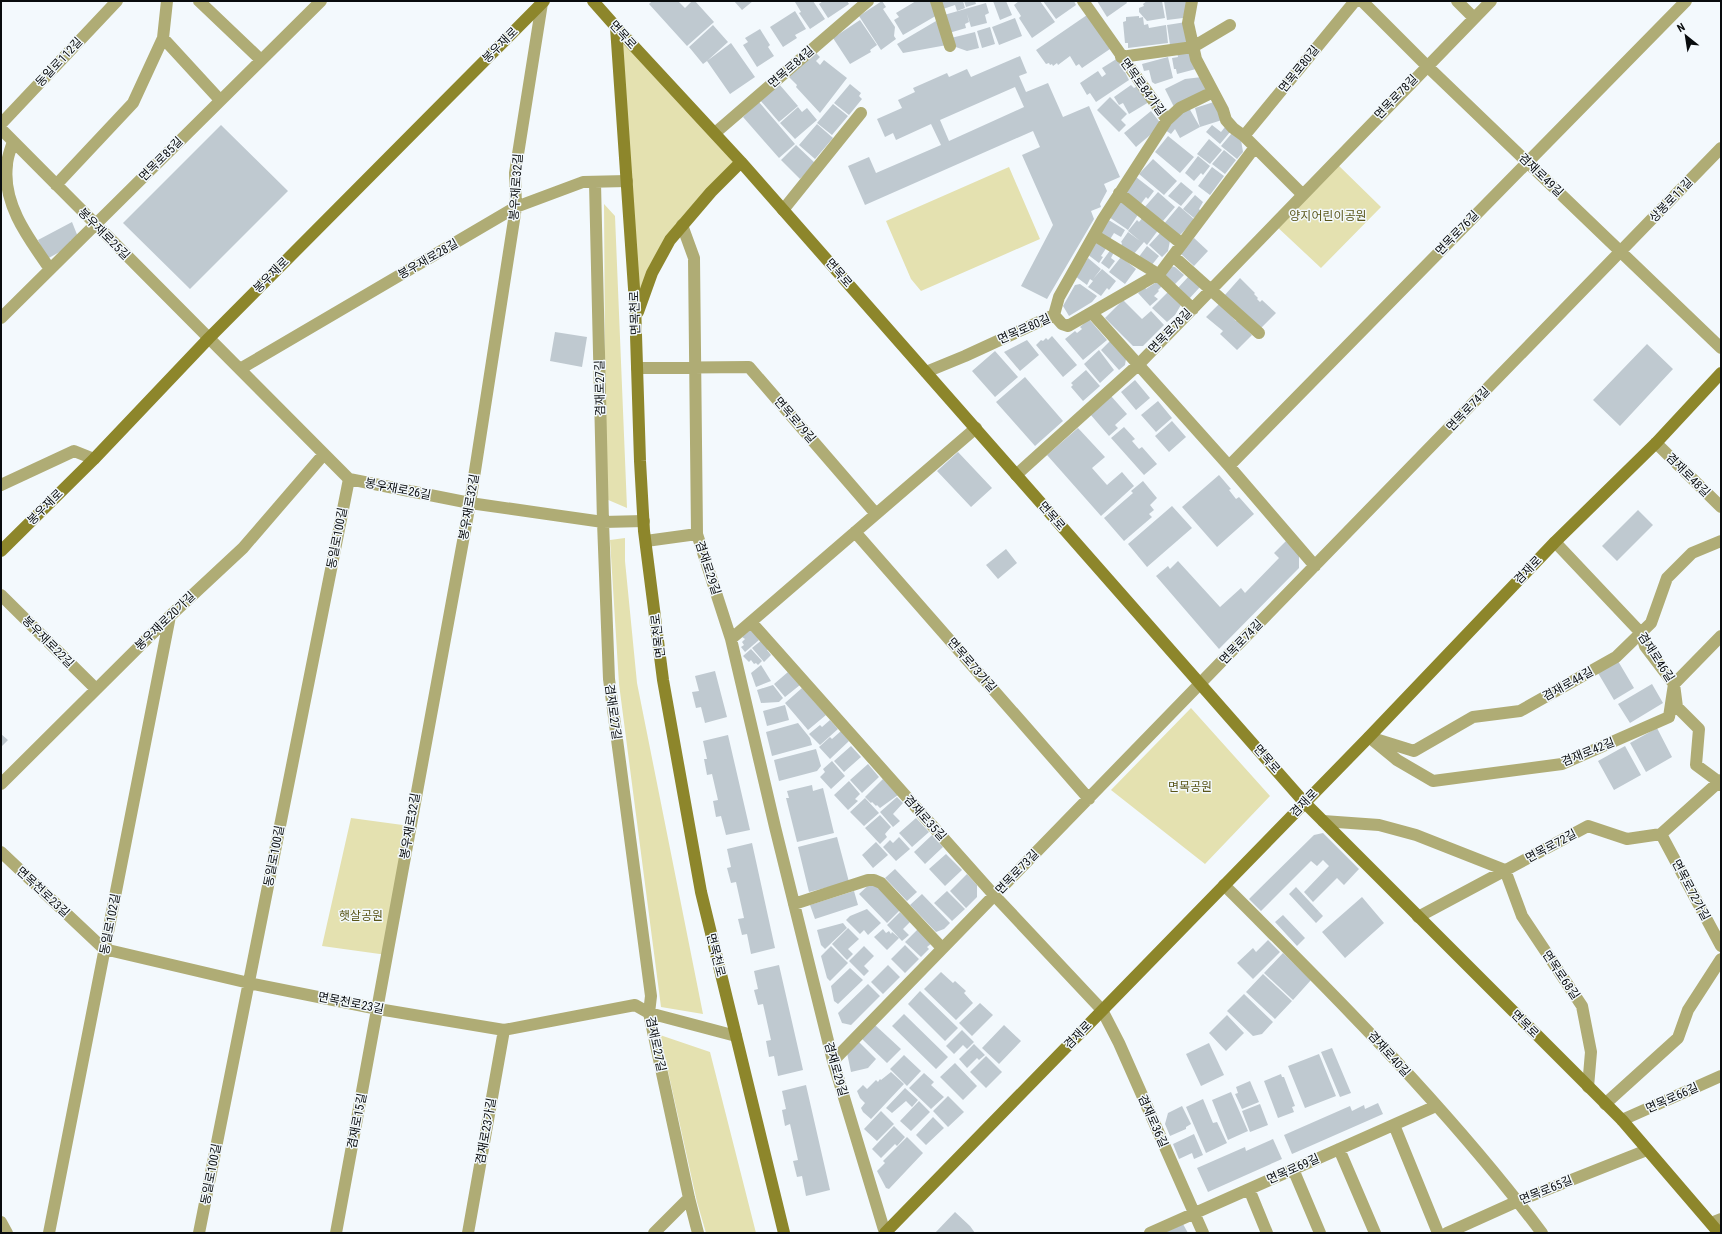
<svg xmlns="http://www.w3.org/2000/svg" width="1722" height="1234" font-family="'Roboto Condensed','Noto Sans KR',sans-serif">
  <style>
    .green { fill: #e4e1b0 }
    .building { fill: #bfc9d0; fill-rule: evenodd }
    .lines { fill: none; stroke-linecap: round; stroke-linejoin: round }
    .street { stroke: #afac75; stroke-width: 12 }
    .secondary { stroke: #8d862b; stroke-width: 12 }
    .labels { text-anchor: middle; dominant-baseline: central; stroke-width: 3; stroke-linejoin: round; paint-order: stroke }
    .street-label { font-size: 12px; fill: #090c0e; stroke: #f3f9fd }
    .park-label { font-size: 12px; fill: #5a5619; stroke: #f3f9fd }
  </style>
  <rect width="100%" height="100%" fill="#f3f9fd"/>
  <!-- green -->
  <path class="green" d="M616,27L741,162L682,225L635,318Z
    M1335,162L1381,207L1321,268L1274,224Z
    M1009,167L1040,239L921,291L911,279L886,221Z
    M604,204L615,216L627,508L606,499Z
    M625,538V561L637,683L703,1014L661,1007L619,684L610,540Z
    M1191,708L1270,796L1205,864L1111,790Z
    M351,818L410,826L387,955L322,946Z
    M660,1035L710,1052L756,1233H706L697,1202Z"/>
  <!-- building -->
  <path class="building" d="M652,1H678L685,8L692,1H695L714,22L687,46L649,4Z
    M734,1H753L742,10Z
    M796,1H813L825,19L810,29L799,13L801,12L795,2Z
    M823,1H847L849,4L828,18L819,4Z
    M882,1L886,7L883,9L895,27L894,36L896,39L881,50L859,16Z
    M916,1H931L939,14L903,35L894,20L899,17L896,13Z
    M940,1H963L965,8L957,11L955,5L943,9Z
    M964,1H975L976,4L966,7Z
    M993,1H1006L1012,15L1000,20Z
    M1019,1H1040L1055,22L1032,38L1019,18L1021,16L1014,5Z
    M1043,1H1074L1076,5L1056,19Z
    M1097,1H1126L1127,3L1107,17Z
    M1147,1H1162L1165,18L1147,21L1139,12V8L1144,6L1143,4Z
    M1164,1H1188L1183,18L1167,20Z
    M986,3L989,13L985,15L987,23L971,27L967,14L969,22L965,24L966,28L949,33L944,15Z
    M795,11L806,29L795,35L797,38L783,47L770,27Z
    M1087,15L1110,49L1082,68L1079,64L1076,66L1070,56L1058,65L1057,63L1053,66L1052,64L1050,65L1049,63L1046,64L1036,50Z
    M1139,16V18L1143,17L1144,25L1148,24L1149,28L1166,25L1168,43L1128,48V43H1125L1123,22L1126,21V17Z
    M1015,18L1022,36L999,45L992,27Z
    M860,20L877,45L870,50L871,52L850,64L833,38Z
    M936,21L947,45L903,53L897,44Z
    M1186,22L1189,42L1170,45L1167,25Z
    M713,25L728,42L707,61L731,43L755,77L730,94L707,61L703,64L689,47Z
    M990,27L995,44L982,48L977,31Z
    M760,29L770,45L768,47L774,56L757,67L743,45L748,42L745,38Z
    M975,32L979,48L967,51L953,46L951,38Z
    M1192,49L1196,69L1177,74L1176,69H1174L1172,58L1178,57L1177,52Z
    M814,51L820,57L816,61L820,65L824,60L847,78L820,113L796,87L797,85L787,75Z
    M1020,56L1027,73L1019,76L1026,92L1048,83L1063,117L1089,106L1120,177L1104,184L1107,191L1100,204L1101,207L1091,211L1094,219L1047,299L1021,286L1053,225L1022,155L1040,147L1033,131L865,205L848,166L869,157L876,173L941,145L931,124L896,140L893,133L885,137L877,119L902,108L898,100L915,92L913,88L947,73L949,77L967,69L971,77ZM1015,87L1024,107L949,141L940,120Z
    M1168,57L1173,78L1155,84L1152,82L1149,70L1144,71L1142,64Z
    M1118,58L1129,80L1096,102L1090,93L1087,95L1080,83L1098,71L1102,77L1106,74L1102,68Z
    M1202,77L1208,89L1174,107L1165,89L1185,79Z
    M779,84L798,106L779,122L760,100Z
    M850,84L861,93L859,96L862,99L849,115L834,103Z
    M1131,85L1134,88L1138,86L1149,102L1129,114L1123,103L1119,105L1114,97Z
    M1110,97L1127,114L1121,120L1126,125L1119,132L1097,110Z
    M1217,101L1222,120L1200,127L1195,108Z
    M759,102L795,144L779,158L743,117Z
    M833,104L848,116L832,135L817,123Z
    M798,107L802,112L807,108L817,120L795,139L780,123Z
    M1189,108L1200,127L1180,138L1175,129L1171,134L1165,130L1173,117Z
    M1151,111L1162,125L1136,147L1124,133Z
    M817,124L833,138L815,159L799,145Z
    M221,125L288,191L190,289L123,223Z
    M1212,125L1221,132L1225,127L1230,132L1220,144L1206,132Z
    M1232,133L1241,140L1243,152L1237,159L1221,146Z
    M1168,136L1194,157L1180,173L1155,152Z
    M1209,139L1222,150L1210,164L1197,154Z
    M796,145L815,163L800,179L781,160Z
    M1224,150L1236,160L1225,174L1212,164Z
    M1198,156L1210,166L1203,175L1201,173L1194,181L1185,173Z
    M1153,159L1177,181L1164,195L1139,174Z
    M1212,167L1224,176L1210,195L1198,186Z
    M1136,177L1154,191L1148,199L1146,197L1140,205L1123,193Z
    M1181,182L1193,192L1181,206L1168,196Z
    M1158,192L1175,207L1163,221L1143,209Z
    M1195,195L1203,202L1199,209L1201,211L1194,218L1183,209Z
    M1120,201L1139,213L1128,230L1109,217Z
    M1179,206L1195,220L1179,236L1163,225Z
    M1143,217L1159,229L1147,245L1144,242L1133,255L1121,246L1122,243L1121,242L1128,232L1140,241L1128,231L1137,220L1139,222Z
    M1107,219L1125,230L1121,237L1114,233L1109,241L1098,234Z
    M72,222L78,237L70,241L72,245L47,259L38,240Z
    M1161,232L1170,241L1168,251L1162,257L1149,245Z
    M1194,238L1208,251L1194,266L1180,253Z
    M1097,240L1107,247L1101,256L1103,257L1099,263L1087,254Z
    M1147,246L1159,256L1151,266L1138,258Z
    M1111,249L1114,252L1111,258L1115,261L1109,269L1101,263Z
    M1121,257L1136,269L1125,284L1109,272Z
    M1088,258L1101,269L1093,279L1102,269L1116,281L1109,290L1107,288L1101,296L1088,287L1093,281L1090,279L1087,285L1075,276Z
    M1170,266L1175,267L1184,275L1174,285L1163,274Z
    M1189,276L1200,287L1188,300L1177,289Z
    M1240,278L1255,293L1254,294L1258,298L1257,299L1260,302L1262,300L1276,313L1260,329L1224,296Z
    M1158,281L1162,286L1158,290L1159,291L1154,296L1158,299L1150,306L1138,293L1145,287L1146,289Z
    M1080,284L1097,296L1092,302L1069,316L1063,306L1075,285Z
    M1168,292L1181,305L1175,315L1167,322L1152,308Z
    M1123,300L1142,319L1151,311L1164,325L1143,346H1133L1105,318Z
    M1220,303L1236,321L1237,320L1252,335L1237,350L1220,334L1223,331L1206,317Z
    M1089,319L1107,340L1083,360L1065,339L1075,331L1077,333L1082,329L1080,327Z
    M555,332L587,337L582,367L550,361Z
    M1052,336L1077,365L1063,377L1036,345L1041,340L1043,341L1046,338L1048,340Z
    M1027,340L1039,355L1020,371L1004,352Z
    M1110,341L1126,359L1125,365L1119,370L1101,350Z
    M1647,344L1673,369L1620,426L1593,400Z
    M1099,350L1114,370L1100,383L1084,364Z
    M995,351L1018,377L995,397L972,371Z
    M1086,370L1100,386L1083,401L1071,387L1073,385L1071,383Z
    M1025,377L1063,421L1035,446L996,402Z
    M1135,380L1150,398L1136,410L1121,392Z
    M1111,396L1127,414L1115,425L1118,428L1109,436L1090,414Z
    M1158,401L1172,418L1156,432L1141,415Z
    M1172,421L1186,437L1169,452L1155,436Z
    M1124,427L1135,439L1132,441L1139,449L1142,447L1157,464L1144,475L1111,438Z
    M1078,428L1105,457L1092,468L1107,485L1122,472L1134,486L1101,516L1047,455Z
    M958,452L992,488L971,507L937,471Z
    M1219,475L1231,489L1229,490L1236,499L1239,497L1254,514L1217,547L1182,507Z
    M1143,481L1157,498L1150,505L1154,510L1149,514L1152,517L1124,541L1104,518L1133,493L1131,491Z
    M1172,506L1192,528L1147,567L1128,544Z
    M1638,510L1653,525L1617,561L1602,546Z
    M1287,540L1299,555V568L1219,649L1156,576L1168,566L1170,569L1178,561L1220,607L1241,588L1245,593L1279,558L1274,553Z
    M1006,549L1017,563L998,579L986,565Z
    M751,629L759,640L745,652L741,647L744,645L742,642L745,639L742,637Z
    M763,639L770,648L767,650L771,655L764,662L752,648Z
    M751,649L762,661L758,665L756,663L754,664L751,660L749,662L743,656Z
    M1618,661L1634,688L1614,700L1598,673Z
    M761,665L771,681L756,687L751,673Z
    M715,671L727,717L705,723L701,707L696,708L692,692L699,691L695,676Z
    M788,672L800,685L785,697L774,684Z
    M1652,684L1663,703L1630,723L1618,704Z
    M773,685L783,698L779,702L761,703L757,690Z
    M802,688L826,715L808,730L785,703Z
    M785,705L789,720L767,726L763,711Z
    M830,720L838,729L820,745L809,734L820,725L822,727Z
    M798,723L810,738L812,745L772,756L766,732Z
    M1657,728L1672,757L1646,772L1630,743Z
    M841,731L849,741L830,759L819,747L830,737L832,739Z
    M1,734L8,740L1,747Z
    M728,735L750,830L726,835L721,816L716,817L713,801L718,800L712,774L707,775L704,759H707L703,741Z
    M851,746L861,757L844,772L834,761Z
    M1625,746L1641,775L1614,790L1598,761Z
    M816,749L821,766L817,771L779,781L774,760Z
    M832,761L845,776L831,789L820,777L825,772L823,769Z
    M868,764L879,777L862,793L850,780Z
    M883,779L898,795L880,808L877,805L876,806L872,802L871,803L865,797Z
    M849,781L860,794L855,799L858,801L848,810L834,795Z
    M812,785L813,791L823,788L834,833L797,842L786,798H789L787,791Z
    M897,797L903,803L893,814L900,821L893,827L880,812Z
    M865,798L879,813L864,826L850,812Z
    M880,815L891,827L885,834L887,837L880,844L865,828Z
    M916,818L929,832L912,847L899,833Z
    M1323,833L1359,869L1344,885L1337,878L1313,902L1304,892L1329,866L1323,860L1317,866L1311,861L1261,911L1249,899L1314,835Z
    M932,835L943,847L925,864L914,852Z
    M837,837L849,882L809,892L798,847Z
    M899,837L910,849L896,861L883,847L890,840L893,843Z
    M876,842L888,855L873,868L862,855Z
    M752,843L775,948L751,954L747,934L742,935L738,919L744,918L736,882L731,883L727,868L731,867L727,849Z
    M946,854L962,870L945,886L929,869Z
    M895,869L917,892L907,901L885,878Z
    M967,874L977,885V897L966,908L950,891Z
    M873,881L900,910L887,923L859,894Z
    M1296,887L1323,916L1316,923L1289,894Z
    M854,891L858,905L815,919L810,905Z
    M947,891L965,909L952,921L934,903Z
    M922,894L950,923L944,929L936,932L910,905Z
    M1362,897L1384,923L1345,958L1322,932Z
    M867,909L881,923L868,935L864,930L860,934L846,920L850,916Z
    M900,912L910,922L903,929L909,935L902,941L887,925Z
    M1283,915L1305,938L1297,946L1275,922Z
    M843,923L847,928L825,949L821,945L817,930Z
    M848,928L859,939L848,949L853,954L847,960L832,944Z
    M883,929L886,933L889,931L891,934L892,932L899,938L887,950L874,937Z
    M918,929L932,943L927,947L929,949L921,957L905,942Z
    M1268,940L1280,952L1253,979L1237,963L1253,948L1256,952Z
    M905,945L919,959L905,973L891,959Z
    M831,946L848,963L830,981L827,978L821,956Z
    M864,946L874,956L864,966L869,971L864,976L849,961Z
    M1283,953L1311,980L1293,1000L1264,973Z
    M779,965L803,1070L778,1076L774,1056L769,1057L766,1041L771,1040L763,1004L758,1005L754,990L758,989L754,971Z
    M888,965L900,977L883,994L871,982Z
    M850,968L863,980L838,1004L834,1001L831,986Z
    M941,972L953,983L955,981L966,991L964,993L973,1003L956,1020L924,989Z
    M1263,974L1292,1001L1275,1019L1246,992Z
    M868,984L880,996L851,1025L842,1023L838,1013Z
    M920,991L958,1028L945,1041L908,1004Z
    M1244,994L1273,1022L1262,1034L1253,1036L1227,1011Z
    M980,1003L993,1015L972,1036L959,1023Z
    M904,1014L948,1057L936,1069L892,1026Z
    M1227,1015L1244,1033L1226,1051L1209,1033Z
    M875,1025L901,1049L887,1063L861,1038Z
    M1004,1025L1021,1041L999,1064L982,1048Z
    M962,1030L974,1042L967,1049L963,1045L954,1054L946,1046Z
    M858,1041L876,1059L868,1068L851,1072L847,1053Z
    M1209,1043L1224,1075L1201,1086L1186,1054Z
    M974,1044L985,1055L979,1060L977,1058L967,1068L959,1059Z
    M1332,1048L1351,1093L1340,1097L1321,1052Z
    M1319,1054L1336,1096L1305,1108L1288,1066Z
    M904,1055L921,1071L907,1086L890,1069Z
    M986,1056L1002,1072L986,1088L970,1072Z
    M955,1063L977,1086L963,1100L940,1077Z
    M891,1072L904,1084L871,1119L863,1112L861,1108L865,1103L860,1098L857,1091L863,1085L867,1089L876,1080L878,1082L880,1079L881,1080Z
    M924,1073L934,1082L931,1085L944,1097L931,1109L909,1088Z
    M1281,1074L1282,1077H1284L1295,1106L1292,1107L1294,1112L1278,1118L1264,1081Z
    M1250,1081L1259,1102L1242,1109L1235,1094L1238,1093L1236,1087Z
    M806,1085L830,1190L806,1196L802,1176L797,1177L793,1161L798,1160L790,1124L785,1126L782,1110L786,1109L782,1091Z
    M905,1088L918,1100L912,1107L906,1101L892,1113L886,1108Z
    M1231,1092L1248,1131L1228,1140L1212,1100Z
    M948,1096L964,1112L948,1127L933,1111Z
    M1203,1099L1213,1123L1217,1122L1227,1143L1206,1153L1186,1107Z
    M919,1101L930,1112L911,1131L900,1121Z
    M1378,1103L1383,1114L1292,1154L1284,1135L1350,1106L1352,1111L1364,1105L1365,1109Z
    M1260,1104L1268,1125L1250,1132L1242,1111Z
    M1182,1106L1191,1124L1186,1127V1129L1170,1136L1165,1124L1168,1113Z
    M881,1111L894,1124L877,1141L864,1129Z
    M933,1117L944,1128L926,1145L916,1135Z
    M894,1126L905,1137L897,1146L895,1144L881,1158L872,1149Z
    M1194,1134L1203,1155L1194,1159L1192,1153L1179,1159L1173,1144Z
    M907,1137L923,1153L889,1189L886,1188L877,1171L885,1163L883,1161Z
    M1273,1139L1282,1159L1208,1192L1197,1168L1245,1147L1246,1151Z
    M955,1212L970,1226L975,1233H935Z
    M1183,1224L1188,1233H1167L1166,1232Z"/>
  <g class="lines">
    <!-- street -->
    <path class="street" d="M199,1L261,60
      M936,1L950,46
      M1192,1L1188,23L1196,59L1223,110L1226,120L1233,128L1244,136L1303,195
      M1362,1L1427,66L1721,348
      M1457,1L1474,18
      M163,38L220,100
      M1121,57L1193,47L1230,25
      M1167,120L1180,108L1213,92
      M1,124L117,1
      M1,129L349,479L470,503L603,522L644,521
      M715,133L868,1
      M1244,136L1355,1
      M13,141C11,149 7,157 7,165C2,204 29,239 50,269
      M595,183L603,522L609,679L651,996L649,1013L689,1198L698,1233
      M56,185L133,103L163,38L167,1
      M1119,193L1182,244
      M783,210L861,113
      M682,225L694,258L697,534L731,639L775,827L833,1061L885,1233
      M1094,235L1153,271L1193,309
      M1173,256L1259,333
      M1092,313L1229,466L1315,566
      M1054,315L1059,297L1103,219L1167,120L1083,1
      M1,318L321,1
      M637,368L749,367L876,514
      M240,369L516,207L583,182L627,181
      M926,372L965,356L1054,315L1062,324L1068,326L1160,273L1255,147
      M1656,443L1721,507
      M1229,466L1686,1
      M1016,475L1138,365L1491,1
      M1,485L74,451L94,459
      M855,532L1089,799
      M646,541L697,534
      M1555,542L1641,633L1645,646L1674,684L1677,707L1699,729L1696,765L1719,782L1721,785
      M1,595L96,689
      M751,622L994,895L1102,1010L1119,1043L1203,1233
      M731,639L976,428
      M1369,737L1414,751L1473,717L1520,711L1616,657L1651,623L1667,578L1692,553L1721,541
      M1374,741L1397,760L1433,781L1562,764L1669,717L1674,684L1721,636
      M1,784L170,616L243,548L324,454
      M1323,821L1379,825L1416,835L1505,870L1522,916L1582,1006L1591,1052L1588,1087
      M1661,834L1721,946
      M1,852L104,949L249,983L378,1009L504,1030L635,1005L649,1013L736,1036
      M1224,885C1335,996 1447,1107 1542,1233
      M794,904L868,880H874L881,883L942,948
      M1418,917L1588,826L1627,839L1661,834L1721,780
      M833,1061L1721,148
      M1605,1104L1678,1038L1688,1010L1721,959
      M1622,1120L1721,1076
      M1394,1125L1438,1233
      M1339,1149L1375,1233
      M1293,1169L1320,1233
      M1249,1189L1267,1233
      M1,1222L7,1233
      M1711,1223L1721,1219
      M49,1233L170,616
      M199,1233L349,479
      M336,1233L470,503L516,207L515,173L542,3
      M468,1233L504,1030
      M654,1233L689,1198
      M1150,1233L1436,1106
      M1447,1233L1518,1201L1647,1150"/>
    <!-- secondary -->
    <path class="secondary" d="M593,1L616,27L741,162L1304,802L1622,1120L1719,1233
      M616,27L635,303L640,461L644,531L663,680L701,892L784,1233
      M638,312L652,273L670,240L711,192L741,162
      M1,551L94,459L209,338L544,1
      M885,1233L1369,737L1555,542L1656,443L1721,373"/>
  </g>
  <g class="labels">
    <!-- street labels -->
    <g class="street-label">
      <text transform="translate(623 35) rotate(48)">면목로</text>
      <text transform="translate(500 45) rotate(-45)">봉우재로</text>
      <text transform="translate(59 62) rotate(-47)">동일로112길</text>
      <text transform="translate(791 67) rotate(-41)">면목로84길</text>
      <text transform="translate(1299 69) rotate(-51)">면목로80길</text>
      <text transform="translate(1143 87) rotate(54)">면목로84가길</text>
      <text transform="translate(1396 97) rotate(-46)">면목로78길</text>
      <text transform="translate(161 159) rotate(-45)">면목로85길</text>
      <text transform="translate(1541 175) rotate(44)">겸재로49길</text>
      <text transform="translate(516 187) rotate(-86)">봉우재로32길</text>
      <text transform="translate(1671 200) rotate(-46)">상봉로11길</text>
      <text transform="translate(1457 233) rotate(-46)">면목로76길</text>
      <text transform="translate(104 234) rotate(45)">봉우재로25길</text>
      <text transform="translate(428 259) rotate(-30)">봉우재로28길</text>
      <text transform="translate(839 273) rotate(49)">면목로</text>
      <text transform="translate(271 275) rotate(-45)">봉우재로</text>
      <text transform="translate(635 313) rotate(-92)">면목천로</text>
      <text transform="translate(1024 329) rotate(-24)">면목로80길</text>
      <text transform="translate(1170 331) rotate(-46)">면목로78길</text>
      <text transform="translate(600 388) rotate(-91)">겸재로27길</text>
      <text transform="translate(1468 409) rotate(-46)">면목로74길</text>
      <text transform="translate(795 420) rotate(49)">면목로79길</text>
      <text transform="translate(1688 475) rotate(45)">겸재로48길</text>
      <text transform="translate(398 489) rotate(11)">봉우재로26길</text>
      <text transform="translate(45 507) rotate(-45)">봉우재로</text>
      <text transform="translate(469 507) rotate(-80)">봉우재로32길</text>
      <text transform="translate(1052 516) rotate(49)">면목로</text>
      <text transform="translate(337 538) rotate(-79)">동일로100길</text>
      <text transform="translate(708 568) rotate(72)">겸재로29길</text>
      <text transform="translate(1528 570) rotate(-46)">겸재로</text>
      <text transform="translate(165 621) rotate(-44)">봉우재로20가길</text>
      <text transform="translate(658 636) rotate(-97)">면목천로</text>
      <text transform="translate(48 642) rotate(45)">봉우재로22길</text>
      <text transform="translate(1241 642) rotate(-46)">면목로74길</text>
      <text transform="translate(1656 657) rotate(57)">겸재로46길</text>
      <text transform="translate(972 665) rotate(49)">면목로73가길</text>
      <text transform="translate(1568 684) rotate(-29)">겸재로44길</text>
      <text transform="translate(613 712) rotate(82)">겸재로27길</text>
      <text transform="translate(1588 752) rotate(-22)">겸재로42길</text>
      <text transform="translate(1267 759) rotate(49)">면목로</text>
      <text transform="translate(1304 803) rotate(-46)">겸재로</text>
      <text transform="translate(925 818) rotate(48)">겸재로35길</text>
      <text transform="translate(410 826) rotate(-80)">봉우재로32길</text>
      <text transform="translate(1551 846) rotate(-28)">면목로72길</text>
      <text transform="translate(274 856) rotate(-79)">동일로100길</text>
      <text transform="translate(1017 872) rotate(-46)">면목로73길</text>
      <text transform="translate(1691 890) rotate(62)">면목로72가길</text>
      <text transform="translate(43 892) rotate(43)">면목천로23길</text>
      <text transform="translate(110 924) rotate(-79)">동일로102길</text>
      <text transform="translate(716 955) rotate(76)">면목천로</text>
      <text transform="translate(1561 975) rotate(56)">면목로68길</text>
      <text transform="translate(351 1003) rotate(11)">면목천로23길</text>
      <text transform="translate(1525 1024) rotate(45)">면목로</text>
      <text transform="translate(1078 1035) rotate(-46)">겸재로</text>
      <text transform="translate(656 1044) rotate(78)">겸재로27길</text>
      <text transform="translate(1389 1054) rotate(48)">겸재로40길</text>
      <text transform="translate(836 1069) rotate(74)">겸재로29길</text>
      <text transform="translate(1672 1098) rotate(-24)">면목로66길</text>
      <text transform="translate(357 1121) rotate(-79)">겸재로15길</text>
      <text transform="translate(1153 1121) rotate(66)">겸재로36길</text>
      <text transform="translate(486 1131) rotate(-80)">겸재로23가길</text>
      <text transform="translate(1293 1169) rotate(-24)">면목로69길</text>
      <text transform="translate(211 1174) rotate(-79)">동일로100길</text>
      <text transform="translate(1546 1190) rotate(-22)">면목로65길</text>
    </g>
    <!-- park labels -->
    <g class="park-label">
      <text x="1328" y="216">양지어린이공원</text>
      <text x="1190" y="787">면목공원</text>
      <text x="361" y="916">햇살공원</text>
    </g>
  </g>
  <!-- border -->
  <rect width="1722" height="1234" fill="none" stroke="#090c0e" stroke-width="4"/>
  <!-- north arrow -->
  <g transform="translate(1686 36) rotate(330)" stroke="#f3f9fd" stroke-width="3" paint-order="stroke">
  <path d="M0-3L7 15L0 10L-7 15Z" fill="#090c0e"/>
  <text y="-6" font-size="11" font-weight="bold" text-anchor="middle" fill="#090c0e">N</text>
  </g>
</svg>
